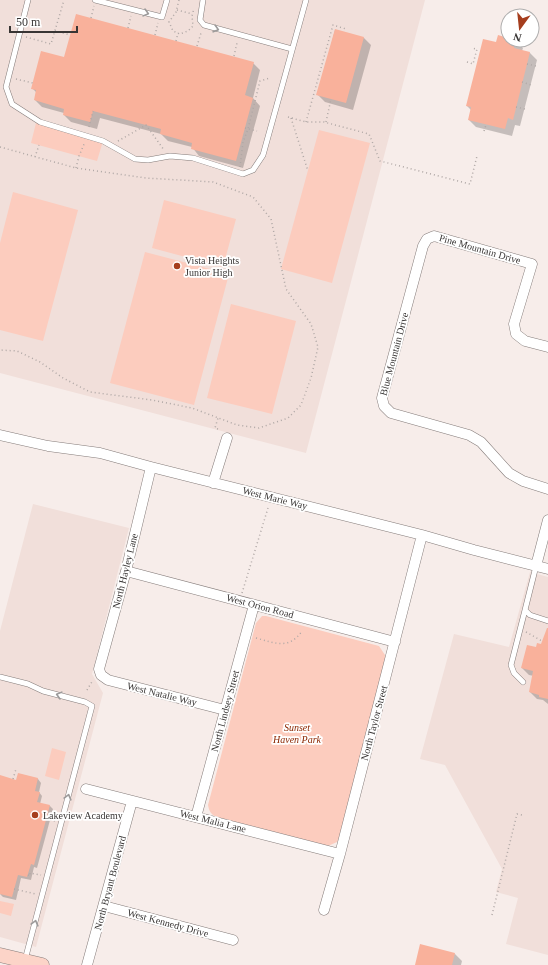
<svg xmlns="http://www.w3.org/2000/svg" width="548" height="965" font-family="Georgia,serif">
  <style>
    .built { fill: #f1dfda }
    .green { fill: #fcccbe }
    .shadow { fill: #0003 }
    .building { fill: #f9b19b }
    .lines { fill: none; stroke-linecap: round; stroke-linejoin: round }
    .lane-casing { stroke: #857c7a; stroke-width: 6 }
    .street-casing { stroke: #857c7a; stroke-width: 11 }
    .secondary-casing { stroke: #857c7a; stroke-width: 15 }
    .path { stroke: #afa7a5; stroke-width: 1.5; stroke-dasharray: 1 3; stroke-linecap: butt }
    .lane { stroke: #fff; stroke-width: 5 }
    .street { stroke: #fff; stroke-width: 10 }
    .secondary { stroke: #fcd4c8; stroke-width: 14 }
    .oneway { stroke: #9c9a9a }
    .poi-dot { fill: #a53e1e; stroke: #fff; stroke-width: 1.5 }
    .labels { text-anchor: middle; dominant-baseline: central; stroke-width: 3.5; stroke-linejoin: round; paint-order: stroke }
    .street-label { font-size: 10px; fill: #383534; stroke: #fff }
    .poi-label { font-size: 10px; fill: #383534; stroke: #fff; text-anchor: start }
    .park-label { font-size: 10px; font-style: italic; fill: #8b2600; stroke: #fff }
  </style>
  <rect width="100%" height="100%" fill="#f7edea"/>
  <!-- built -->
  <path class="built" d="M0,0H425L306,453L0,373Z
    M33,504L129,528L92,674L103,693L36,947L0,937V631Z
    M530,572L548,577V955L506,944L518,898L496,892L502,869L445,765L420,759L454,634L509,647Z"/>
  <!-- green -->
  <path class="green" d="M36,123L103,141L97,161L31,143Z
    M319,130L370,143L332,283L281,269Z
    M13,192L78,210L43,341L0,330V243Z
    M164,200L236,219L223,267L152,248Z
    M145,252L229,274L194,405L110,383Z
    M231,304L296,321L272,414L207,398Z
    M262,616H266L379,646L385,655V661L339,838L337,842L328,846L216,817C211,814 209,811 208,805L256,623Z
    M52,748L66,752L59,780L45,776Z
    M0,901L14,904L11,916L0,913Z"/>
  <!-- shadow -->
  <path class="shadow" d="M335,30L364,38L371,45L353,110L325,102L318,95Z
    M508,39V40L516,41L523,48L522,51L530,53L537,60L520,126L515,125L512,136L476,127L469,120L471,110L467,106L496,43Z
    M65,59L253,63L260,70L253,98L260,106L243,168L199,156L192,147L168,141L161,134L100,118L97,129L71,122L64,115V113L42,107L35,100L37,93L32,88Z
    M548,642V704L543,700L537,699L530,692L534,676L529,675L522,668L537,649Z
    M19,774L38,779L41,783L39,792L42,796L40,804L50,806L53,809L37,868L34,867L31,880L21,878L16,900L3,897L0,894V779L17,781Z
    M455,954L462,961L461,965H416Z"/>
  <!-- building -->
  <path class="building" d="M76,14L254,62L245,95L253,98L236,161L191,149L192,143L160,134L161,129L93,111L90,122L63,115L64,109L34,100L36,90L31,89L41,51L64,57Z
    M335,29L364,37L346,103L316,95Z
    M498,35L508,38V40H516L514,48L530,52L513,120L508,118L505,129L468,120L471,107L466,106L483,39L496,42Z
    M547,628H548V699L539,697V695L529,692L533,671L521,668L527,645L536,647L537,643L541,644Z
    M18,773L38,778L35,791L40,792L37,802L50,805L34,865L31,864L27,877L18,875L12,897L0,894V775L16,780Z
    M420,944L455,953L452,965H415Z"/>
  <g class="lines">
    <!-- lane casing -->
    <g class="lane-casing">
      <path id="lane" d="M28,0L6,87L12,104L40,122L103,141L135,159L148,160L170,156L193,158L243,174L253,170L263,155L306,0
        M95,0L162,17L167,0
        M203,0L200,20L204,25L292,49
        M536,566L525,610L530,615L548,621
        M0,677L28,684L43,691L85,702L92,706L25,960
        M523,682L514,673L511,665L525,610"/>
    </g>
    <!-- street casing -->
    <g class="street-casing">
      <path id="street" d="M548,347L525,341L516,334L514,324L532,264L434,236L427,239L423,246L382,398L384,406L391,413L469,435L481,442L509,473L523,481L548,489
        M0,435L48,446L100,453L151,467L422,535L474,550L548,569
        M151,467L126,571L99,669L101,675L108,680L225,710
        M213,483L227,438
        M536,566L548,520
        M126,571L395,642
        M86,789L340,854
        M196,817L254,605
        M104,906L233,940
        M324,910L340,854L422,535
        M87,965L132,801"/>
    </g>
    <!-- secondary casing -->
    <g class="secondary-casing">
      <path id="secondary" d="M0,955L42,965"/>
    </g>
    <!-- path -->
    <path class="path" d="M179,0L176,12L169,22L173,31L180,34L188,31L193,26L192,16L194,8
      M177,10L192,14
      M91,18L94,6
      M128,28L131,16
      M55,31L70,35
      M155,35L158,23
      M26,37L51,44L64,0
      M176,41L178,33
      M197,46L201,33
      M234,56L237,43
      M467,62L473,64L477,49L471,48
      M527,64L536,66
      M16,79L33,83
      M522,82L531,85
      M516,107L525,109
      M288,117L306,122H324L369,134L380,161L470,184L477,156
      M291,118L308,171
      M306,122L333,25L346,29
      M326,122L331,99
      M89,127L93,111
      M245,128L257,131
      M484,131L486,125
      M118,141L146,125L164,150
      M0,147L76,168L146,178L213,182L253,197L271,219L286,289L311,324L318,347L311,378L301,405L288,418L259,428L237,425L192,408L152,400L90,392L63,378L40,362L17,351L0,350
      M35,157L39,145
      M240,167L243,142L248,129L260,81L270,78
      M76,168L79,156L85,142
      M218,429L215,428L218,418
      M242,593L268,508
      M526,632L542,641
      M256,638C275,643 289,650 302,631
      M87,690L93,680
      M13,779L16,769
      M46,819L55,821
      M28,875L30,876V873L41,875
      M14,889L36,894
      M492,915L517,814L522,815"/>
    <!-- lane -->
    <use href="#lane" class="lane"/>
    <!-- street -->
    <use href="#street" class="street"/>
    <!-- secondary -->
    <use href="#secondary" class="secondary"/>
  </g>
  <!-- one-way arrows -->
  <defs><path id="oneway-chevron" d="M-2-3.5L2.5 0L-2 3.5" fill="none" stroke-width="1.6" stroke-linecap="round" stroke-linejoin="round"/></defs>
  <g class="oneway">
    <use href="#oneway-chevron" transform="translate(146 13) rotate(15)"/>
    <use href="#oneway-chevron" transform="translate(216 29) rotate(16)"/>
    <use href="#oneway-chevron" transform="translate(59 695) rotate(-165)"/>
    <use href="#oneway-chevron" transform="translate(68 797) rotate(-75)"/>
    <use href="#oneway-chevron" transform="translate(35 923) rotate(-75)"/>
  </g>
  <!-- markers -->
  <g class="poi-dot">
    <circle cx="177" cy="266" r="4"/>
    <circle cx="35" cy="815" r="4"/>
  </g>
  <g class="labels">
    <!-- street labels -->
    <g class="street-label">
      <text transform="translate(480 249) rotate(16)">Pine Mountain Drive</text>
      <text transform="translate(394 354) rotate(-75)">Blue Mountain Drive</text>
      <text transform="translate(275 498) rotate(14)">West Marie Way</text>
      <text transform="translate(125 571) rotate(-76)">North Hayley Lane</text>
      <text transform="translate(260 606) rotate(15)">West Orion Road</text>
      <text transform="translate(162 694) rotate(14)">West Natalie Way</text>
      <text transform="translate(225 711) rotate(-75)">North Lindsey Street</text>
      <text transform="translate(374 723) rotate(-75)">North Taylor Street</text>
      <text transform="translate(213 821) rotate(14)">West Malia Lane</text>
      <text transform="translate(110 883) rotate(-75)">North Bryant Boulevard</text>
      <text transform="translate(168 923) rotate(15)">West Kennedy Drive</text>
    </g>
    <!-- poi labels -->
    <g class="poi-label">
      <text x="185" y="260">Vista Heights<tspan x="185" dy="12">Junior High</tspan></text>
      <text x="43" y="815">Lakeview Academy</text>
    </g>
    <!-- park labels -->
    <g class="park-label">
      <text x="297" y="727">Sunset<tspan x="297" dy="12">Haven Park</tspan></text>
    </g>
  </g>
  <!-- north arrow -->
  <g transform="translate(520 28) rotate(195)"><circle r="19" fill="#ffffff" stroke="#afaeae"/>
  <path d="M0-3L7 15L0 10L-7 15Z" fill="#a53e1e"/>
  <text y="-6" font-size="11" font-weight="bold" text-anchor="middle" fill="#383534">N</text>
  </g>
  <!-- scale -->
  <path d="M10 26v6h67v-6" fill="none" stroke="#383534" stroke-width="2"/>
  <text x="16" y="26" font-size="12" fill="#383534" stroke="#ffffff" stroke-width="3" paint-order="stroke">50 m</text>
</svg>
